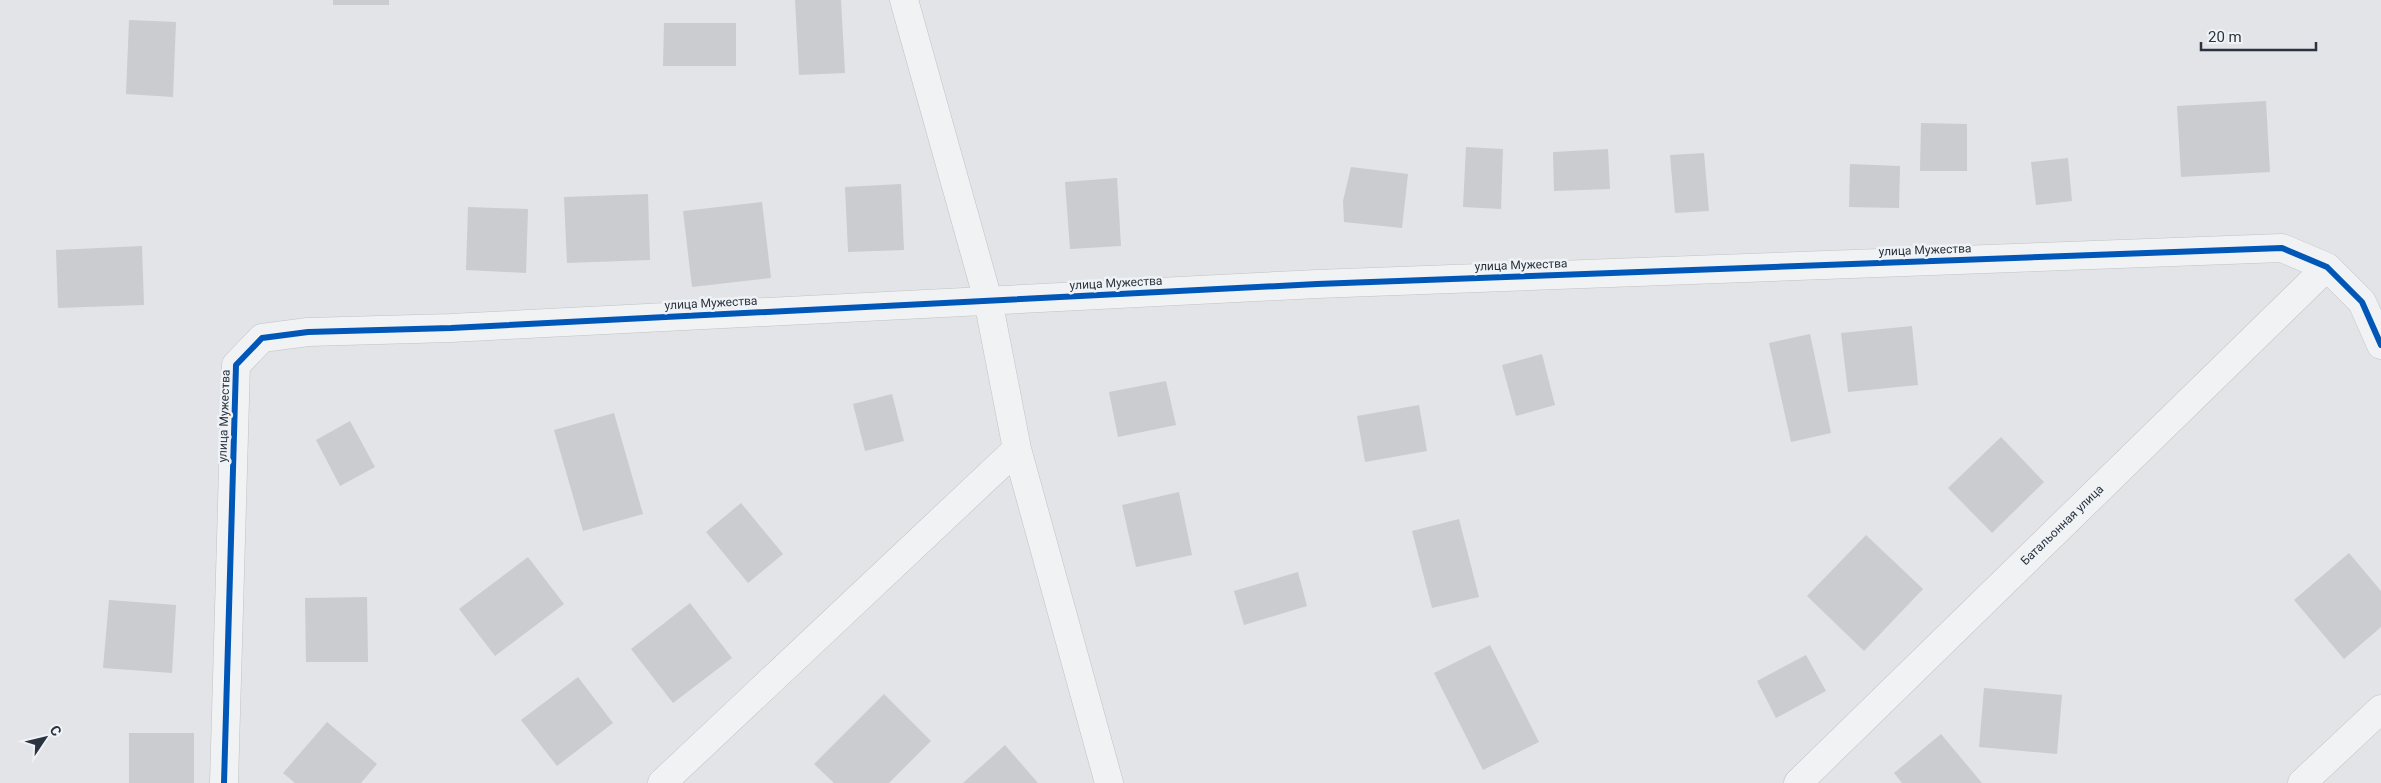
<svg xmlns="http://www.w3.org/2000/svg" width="2381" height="783" font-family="Roboto,sans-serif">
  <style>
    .building { fill: #cacccf }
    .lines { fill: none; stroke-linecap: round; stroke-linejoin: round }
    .minor-casing { stroke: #c0c2c5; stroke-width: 29 }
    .minor { stroke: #f1f2f4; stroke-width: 28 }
    .cycleway-casing { stroke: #f0f3f6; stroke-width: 9 }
    .cycleway { stroke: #0057b8; stroke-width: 6 }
    .labels { text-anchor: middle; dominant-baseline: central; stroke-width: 5; stroke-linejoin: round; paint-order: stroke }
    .street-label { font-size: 12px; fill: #2a333f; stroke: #f0f3f6 }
  </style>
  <rect width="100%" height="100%" fill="#e2e4e7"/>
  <!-- building -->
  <path class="building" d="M333,0H389V5H333Z
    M795,0H841L845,73L799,75Z
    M129,20L176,22L173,97L126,94Z
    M664,23H736V66H663Z
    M2266,101L2270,172L2181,177L2177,106Z
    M1921,123L1967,124V171H1920Z
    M1466,147L1503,149L1501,209L1463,207Z
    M1608,149L1610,189L1554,191L1553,152Z
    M1704,153L1709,211L1675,213L1670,155Z
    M2068,158L2072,201L2036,205L2031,162Z
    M1850,164L1900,166L1899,208L1849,207Z
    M1351,167L1408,174L1402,228L1344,222L1343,201Z
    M1117,178L1121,246L1070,249L1065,182Z
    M901,184L904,250L848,252L845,187Z
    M648,194L650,260L567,263L564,197Z
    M762,202L771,278L692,287L683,211Z
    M468,207L528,209L526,273L466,270Z
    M142,246L144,305L58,308L56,250Z
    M1912,326L1918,385L1848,392L1841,333Z
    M1810,334L1831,433L1791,442L1769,343Z
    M1542,354L1555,405L1516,416L1502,365Z
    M1166,381L1176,425L1118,437L1109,392Z
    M892,394L904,441L865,451L853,404Z
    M1419,405L1427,451L1365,462L1357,416Z
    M614,413L643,514L583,531L554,430Z
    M350,421L375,467L340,486L316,440Z
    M2001,437L2044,482L1992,533L1948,488Z
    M1179,492L1192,555L1136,567L1122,505Z
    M741,503L783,554L748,583L706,532Z
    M1459,519L1479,597L1432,608L1412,531Z
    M1866,535L1923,589L1864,651L1807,596Z
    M2349,553L2381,591V627L2344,659L2294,600Z
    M528,557L564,604L495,656L459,609Z
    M1298,572L1307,606L1244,625L1234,591Z
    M367,597L368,662H306L305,598Z
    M109,600L176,605L172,673L103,668Z
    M690,603L732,658L673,703L631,649Z
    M1490,645L1539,742L1483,770L1434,673Z
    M1806,655L1826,691L1776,718L1757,681Z
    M578,677L613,723L557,766L521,720Z
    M1984,688L2062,695L2057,754L1979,747Z
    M884,694L931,741L889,783H834L814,764Z
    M327,722L377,764L361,783H295L283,773Z
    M129,733H194V783H129Z
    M1941,734L1982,783H1902L1894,773Z
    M1005,745L1038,783H963Z"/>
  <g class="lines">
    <!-- minor casing -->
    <g class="minor-casing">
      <path id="minor" d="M904,0L988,300L1017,449L1109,783
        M224,783L236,365L262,338L308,332L451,328L1317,284L2282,248L2327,267L2362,302L2381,345
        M662,783L1017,449
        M1798,783L2327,267
        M2302,783L2381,709"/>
    </g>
    <!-- minor -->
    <use href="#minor" class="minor"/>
    <!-- cycleway casing -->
    <g class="cycleway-casing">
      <path id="cycleway" d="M224,783L236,365L262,338L308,332L451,328L1317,284L2282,248L2327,267L2362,302L2381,345"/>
    </g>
    <!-- cycleway -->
    <use href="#cycleway" class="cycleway"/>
  </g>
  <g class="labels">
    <!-- street labels -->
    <g class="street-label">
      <text transform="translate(1925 250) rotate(-2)">улица Мужества</text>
      <text transform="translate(1521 265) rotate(-2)">улица Мужества</text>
      <text transform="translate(1116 283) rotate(-3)">улица Мужества</text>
      <text transform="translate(711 303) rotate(-3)">улица Мужества</text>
      <text transform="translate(224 416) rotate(-88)">улица Мужества</text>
      <text transform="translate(2062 525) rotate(-44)">Батальонная улица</text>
    </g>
  </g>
  <!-- north arrow -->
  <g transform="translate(45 738) rotate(55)" stroke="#f0f3f6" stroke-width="4" paint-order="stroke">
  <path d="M0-4L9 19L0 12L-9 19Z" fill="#2a333f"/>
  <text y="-8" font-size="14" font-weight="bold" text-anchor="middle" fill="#2a333f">С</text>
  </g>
  <!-- scale -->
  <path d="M2201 42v8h115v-8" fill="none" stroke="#2a333f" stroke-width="2.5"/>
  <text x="2208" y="42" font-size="15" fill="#2a333f" stroke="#f0f3f6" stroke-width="4" paint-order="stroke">20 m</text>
</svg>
